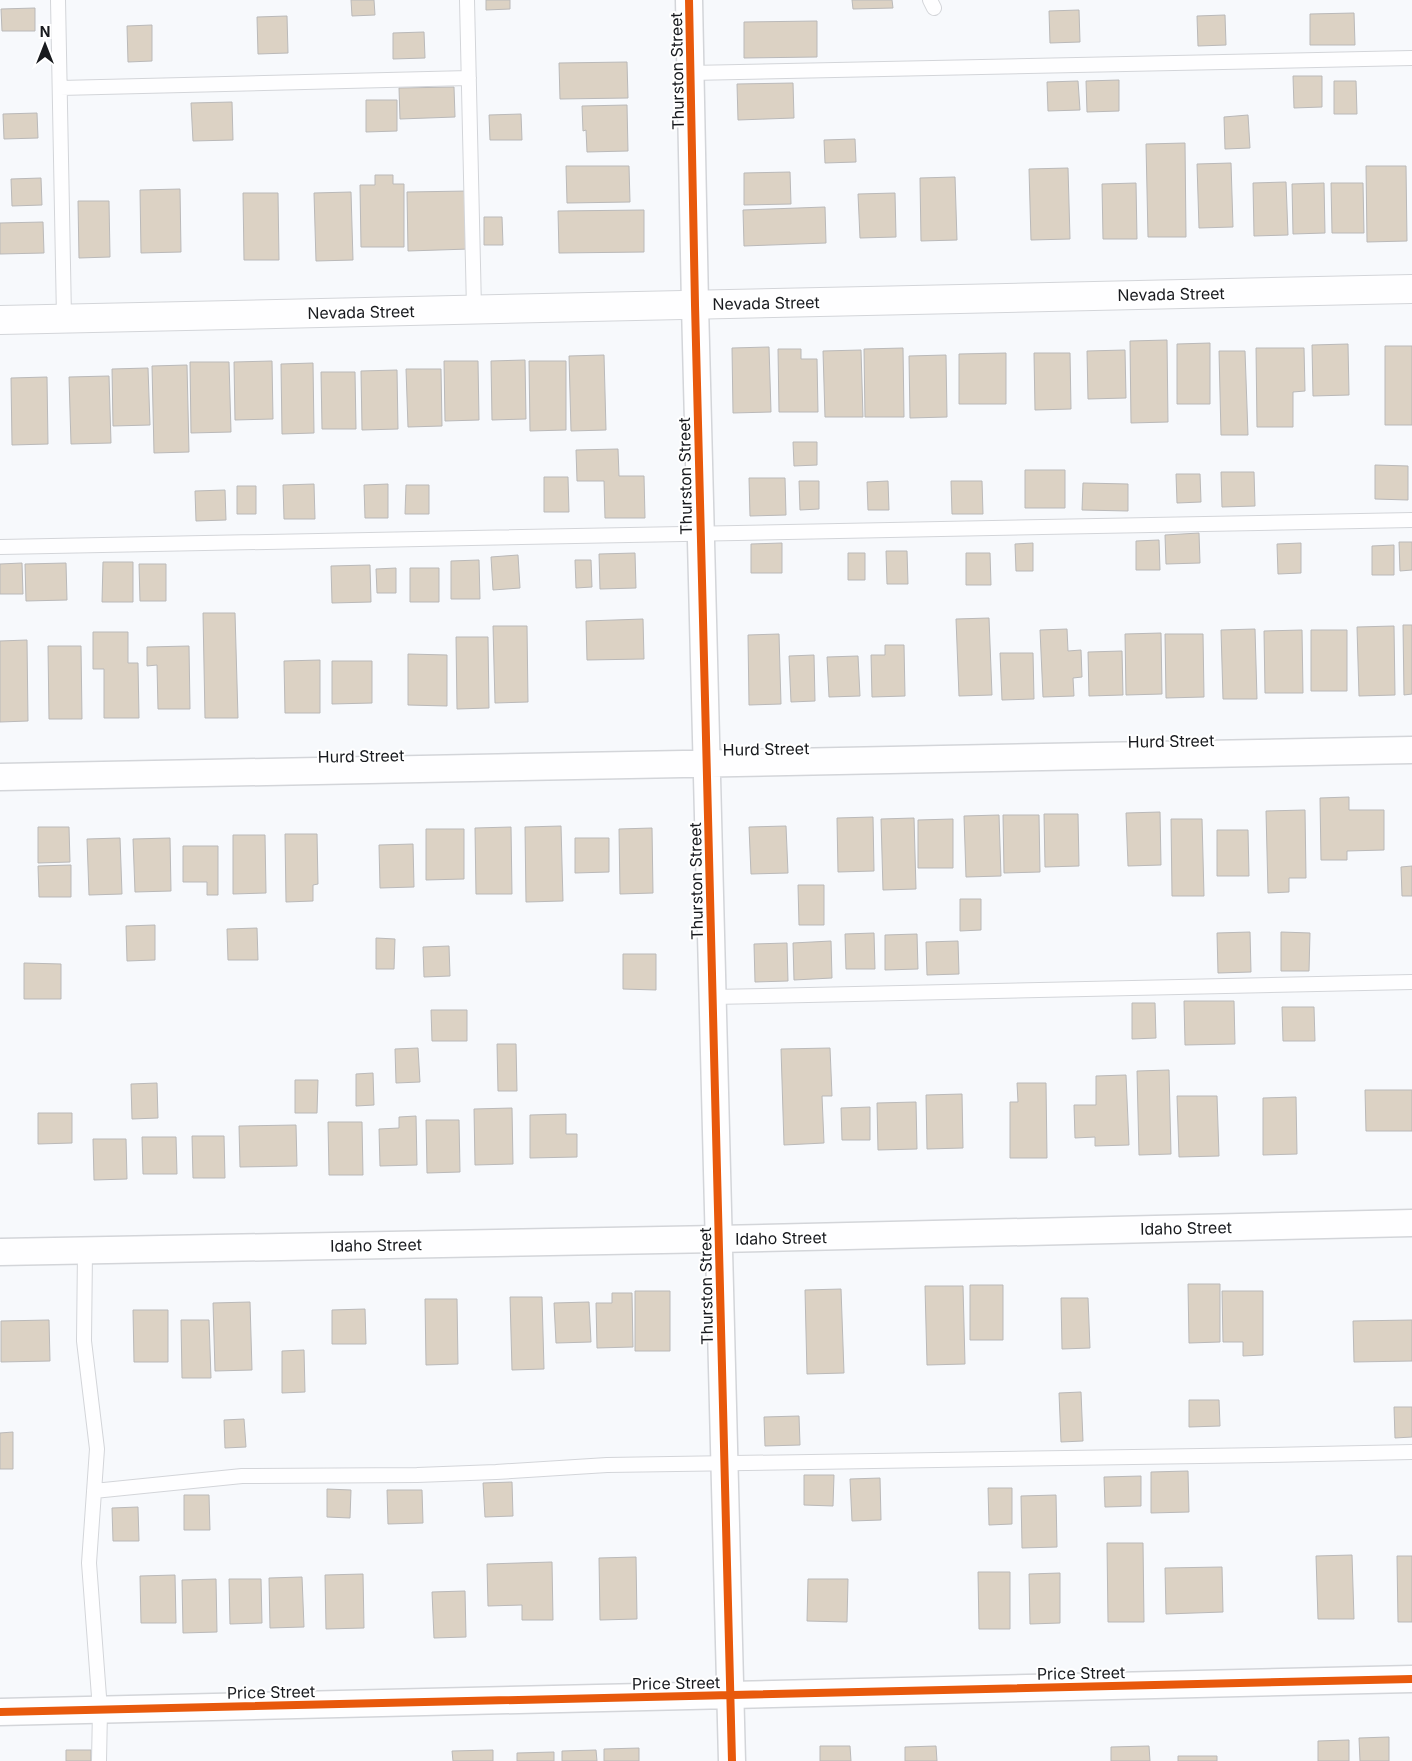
<svg xmlns="http://www.w3.org/2000/svg" width="1412" height="1761" font-family="Inter,sans-serif">
  <style>
    .building { fill: #dcd2c4; stroke: #bab9b9 }
    .lines { fill: none; stroke-linecap: round; stroke-linejoin: round }
    .service-casing { stroke: #d3d5d9; stroke-width: 16 }
    .minor-casing { stroke: #d3d5d9; stroke-width: 29 }
    .tertiary-casing { stroke: #d3d5d9; stroke-width: 30 }
    .service { stroke: #fefeff; stroke-width: 14 }
    .minor { stroke: #fefeff; stroke-width: 26 }
    .tertiary { stroke: #fefeff; stroke-width: 28 }
    .cycleway-casing { stroke: #fff; stroke-width: 11 }
    .cycleway { stroke: #e8590c; stroke-width: 8 }
    .labels { text-anchor: middle; dominant-baseline: central; stroke-width: 4; stroke-linejoin: round; paint-order: stroke }
    .street-label { font-size: 16px; fill: #181a1e; stroke: #fff }
  </style>
  <rect width="100%" height="100%" fill="#f7f9fc"/>
  <!-- building -->
  <path class="building" d="M351,0H374L375,15L352,16Z
    M486,0H510V9L486,10Z
    M852,0H892L893,8L853,9Z
    M35,8V31H2L1,9Z
    M1079,10L1080,42L1050,43L1049,11Z
    M1354,13L1355,45H1310V14Z
    M1225,15L1226,45L1198,46L1197,16Z
    M287,16L288,53L258,54L257,17Z
    M817,21V57L744,58V22Z
    M152,25V61L128,62L127,26Z
    M424,32L425,58L393,59V33Z
    M627,62L628,98L560,99L559,63Z
    M1293,76H1322V107L1294,108Z
    M1119,80V111L1087,112L1086,81Z
    M1078,81L1080,110L1048,111L1047,82Z
    M1334,81H1356L1357,114H1334Z
    M793,83L794,118L738,120L737,84Z
    M454,87L455,117L400,119L399,88Z
    M366,100H397V131L366,132Z
    M232,102L233,140L193,141L191,103Z
    M627,105L628,151L587,152L586,130L583,131L582,106Z
    M37,113L38,138L4,139L3,114Z
    M521,114L522,140H490L489,115Z
    M1248,115L1250,148L1225,149L1224,117Z
    M855,139L856,162L825,163L824,140Z
    M1185,143L1186,237H1148L1146,144Z
    M1231,163L1233,227L1199,228L1197,164Z
    M566,166H629L630,202L567,203Z
    M1366,166H1406L1407,241L1367,242Z
    M1068,168L1070,239L1031,240L1029,169Z
    M790,172L791,204L744,205V173Z
    M375,175H393V184H404V247H361L360,185H375Z
    M955,177L957,240L921,241L920,178Z
    M41,178L42,205L12,206L11,179Z
    M1286,182L1288,235L1254,236L1253,183Z
    M1136,183L1137,239H1103L1102,184Z
    M1324,183L1325,233L1293,234L1292,184Z
    M1331,183H1363L1364,233H1332Z
    M180,189L181,252L141,253L140,190Z
    M468,191L469,249L408,251L407,192Z
    M351,192L353,260L316,261L314,193Z
    M243,193H278L279,260H244Z
    M895,193L896,237L860,238L858,194Z
    M78,201H109L110,257L79,258Z
    M825,207L826,243L744,246L743,210Z
    M644,210V252L559,253L558,211Z
    M484,217H502L503,245H484Z
    M43,222L44,253L0,254V223Z
    M1167,340L1168,422L1131,423L1130,341Z
    M1210,343V404H1177V344Z
    M1348,344L1349,395L1313,396L1312,345Z
    M1385,346H1412V425H1385Z
    M769,347L771,412L733,413L732,348Z
    M903,348L904,417H865L864,349Z
    M1256,348H1304L1305,391L1293,392V427H1257Z
    M778,349H801V359H817L818,412H779Z
    M861,350L863,417H825L823,351Z
    M1125,350L1126,398L1088,399L1087,351Z
    M1219,351H1245L1248,435H1221Z
    M1006,353V404H959V354Z
    M1034,353H1070L1071,409L1035,410Z
    M604,355L606,430L571,431L569,356Z
    M946,355L947,417L910,418L909,356Z
    M525,360L526,419L492,420L491,361Z
    M272,361L273,419L235,420L234,362Z
    M444,361H478L479,420L445,421Z
    M529,361H566V430L530,431Z
    M190,362H229L231,432L191,433Z
    M313,363L314,433L282,434L281,364Z
    M187,365L189,452L154,453L152,366Z
    M148,368L150,425L113,426L112,369Z
    M406,369H441L442,426L408,427Z
    M397,370L398,429L362,430L361,371Z
    M321,372H355L356,429H322Z
    M109,376L111,443L71,444L69,377Z
    M47,377L48,444L12,445L11,378Z
    M793,442H817V465L794,466Z
    M618,449L619,476H644L645,518H605L604,481H577L576,450Z
    M1375,465L1408,466V500L1375,499Z
    M1025,470H1065V508H1025Z
    M1221,472H1254L1255,506L1222,507Z
    M1176,474H1200L1201,502L1177,503Z
    M544,477H568L569,512H544Z
    M749,478H785L786,515L750,516Z
    M799,481H819V509L800,510Z
    M888,481L889,510H868L867,482Z
    M951,481H982L983,514H952Z
    M1083,483L1128,484V511L1082,510Z
    M314,484L315,519H284L283,485Z
    M388,484V518H365L364,485Z
    M406,485H429V514H405Z
    M237,486H256V514H237Z
    M225,490L226,520L196,521L195,491Z
    M1199,533L1200,563L1166,564L1165,535Z
    M1159,540L1160,570H1136V541Z
    M1399,542H1412V570L1400,571Z
    M782,543V573H751V544Z
    M1033,543V571H1016L1015,544Z
    M1301,543V573L1278,574L1277,544Z
    M1394,545V575H1372V546Z
    M886,551H907L908,584H887Z
    M635,553L636,588L600,589L599,554Z
    M848,553H865V580H848Z
    M966,553H990L991,585H966Z
    M518,555L520,588L493,590L491,557Z
    M479,560L480,599H451V561Z
    M575,560H591L592,587L576,588Z
    M103,562H133V602H102Z
    M22,563L23,594H0V564Z
    M66,563L67,600L26,601L25,564Z
    M139,564H166V601H140Z
    M370,565L371,602L332,603L331,566Z
    M396,568V593H377L376,569Z
    M410,568H439V602H410Z
    M203,613H235L238,718H205Z
    M989,618L992,695L959,696L956,619Z
    M643,619L644,659L587,660L586,621Z
    M1403,625H1412V694L1404,695Z
    M493,626H527L528,702L495,703Z
    M1394,626L1395,695L1359,696L1357,627Z
    M1067,629L1068,651L1081,650L1082,677L1073,678L1074,696L1043,697L1040,630Z
    M1255,629L1257,699H1223L1221,630Z
    M1302,630L1303,693H1265L1264,631Z
    M1311,630H1347V691H1311Z
    M93,632H128V663H138L139,718H104V669H93Z
    M1161,633L1162,694L1126,695L1125,634Z
    M779,634L781,704L749,705L748,635Z
    M1165,634H1203L1204,697L1166,698Z
    M456,637H488L489,708L457,709Z
    M27,640L28,721L0,722V641Z
    M885,645H904L905,696L872,697L871,655H885Z
    M48,646H81L82,719H49Z
    M189,646L190,709H158L157,665L147,666V647Z
    M1122,651L1123,695L1089,696L1088,652Z
    M1000,653H1033L1034,699L1002,700Z
    M408,654L447,655V706L408,705Z
    M814,655L815,701L791,702L789,656Z
    M858,656L860,696L829,697L827,657Z
    M320,660V713H285L284,661Z
    M332,661H372V703L332,704Z
    M1349,797V810H1384V850L1347,851V860H1321L1320,798Z
    M1305,810L1306,878H1289V892L1268,893L1266,811Z
    M1160,812L1161,865L1128,866L1126,813Z
    M1044,814H1078L1079,866L1045,867Z
    M999,815L1001,876L966,877L964,816Z
    M1003,815H1039L1040,872L1004,873Z
    M873,817L874,871L838,872L837,818Z
    M914,818L916,889L883,890L881,819Z
    M953,819V868H918V820Z
    M1171,819H1202L1204,896H1172Z
    M561,826L563,901L526,902L525,827Z
    M786,826L788,873L751,874L749,827Z
    M38,827H69L70,862L38,863Z
    M511,827L512,894H476L475,828Z
    M652,828L653,893L620,894L619,829Z
    M426,829H464V879L426,880Z
    M1217,830H1248L1249,876H1217Z
    M285,834H317L318,884L313,885V901L286,902Z
    M233,835H265L266,893L233,894Z
    M120,838L122,894L89,895L87,839Z
    M170,838L171,891L135,892L133,839Z
    M575,838H609V872L575,873Z
    M413,844L414,887L380,888L379,845Z
    M183,846H218V895H207V882H183Z
    M71,865V897H39L38,866Z
    M1412,866V896H1402L1401,867Z
    M798,885H824V925H799Z
    M960,899H981V930L960,931Z
    M155,925V960L127,961L126,926Z
    M257,928L258,960H228L227,929Z
    M1250,932L1251,972L1218,973L1217,933Z
    M1281,932L1310,933L1309,971H1281Z
    M874,933L875,969H846L845,934Z
    M917,934L918,969L885,970V935Z
    M376,938L395,939L394,969H376Z
    M831,941L832,978L794,980L793,943Z
    M958,941L959,974L927,975L926,942Z
    M787,943L788,981L755,982L754,944Z
    M449,946L450,976L424,977L423,947Z
    M623,954H656V990L623,989Z
    M24,963L61,964V999H24Z
    M1184,1001H1234L1235,1044L1185,1045Z
    M1132,1003H1155L1156,1038L1132,1039Z
    M1282,1007H1314L1315,1041H1283Z
    M431,1010H467V1041H432Z
    M497,1044H516L517,1091H498Z
    M418,1048L420,1082L396,1083L395,1049Z
    M830,1048L832,1096H822L824,1143L784,1145L781,1049Z
    M1169,1070L1171,1154L1139,1155L1137,1071Z
    M373,1073L374,1105L356,1106V1074Z
    M1126,1075L1129,1145L1095,1146V1137L1075,1138L1074,1105H1096V1076Z
    M295,1080H318L317,1113H295Z
    M157,1083L158,1118L132,1119L131,1084Z
    M1017,1083H1046L1047,1158H1010V1102H1018Z
    M1365,1090H1412V1131H1366Z
    M962,1094L963,1148L927,1149L926,1095Z
    M1177,1096H1217L1219,1156L1179,1157Z
    M1296,1097L1297,1154L1263,1155V1098Z
    M916,1102L917,1149L878,1150L877,1103Z
    M870,1107V1140H842L841,1108Z
    M512,1108L513,1164L475,1165L474,1109Z
    M38,1113H72V1143L38,1144Z
    M566,1114V1134H577V1157L530,1158V1115Z
    M416,1116L417,1165L380,1166L379,1129L399,1128V1117Z
    M426,1120H459L460,1172L427,1173Z
    M328,1122H362L363,1175H329Z
    M296,1125L297,1166L240,1167L239,1126Z
    M192,1136H224L225,1178H193Z
    M142,1137H176L177,1174H143Z
    M93,1139H126L127,1179L94,1180Z
    M1188,1284H1220V1342L1189,1343Z
    M970,1285H1003V1340H970Z
    M925,1286H963L965,1364L927,1365Z
    M841,1289L844,1373L807,1374L805,1290Z
    M635,1291H670V1351H635Z
    M1222,1291H1263V1355L1243,1356V1342H1223Z
    M612,1293H632L633,1347L597,1348L596,1303H612Z
    M510,1297H542L544,1369L512,1370Z
    M1061,1298H1088L1090,1348L1062,1349Z
    M425,1299H457L458,1364L426,1365Z
    M250,1302L252,1370L215,1371L213,1303Z
    M589,1302L591,1342L556,1343L554,1303Z
    M365,1309L366,1344H332V1310Z
    M133,1310H168V1362H134Z
    M49,1320L50,1361L1,1362V1321Z
    M181,1320H209L211,1378H182Z
    M1412,1320V1361L1354,1362L1353,1321Z
    M304,1350L305,1392L282,1393V1351Z
    M1081,1392L1083,1441L1061,1442L1059,1393Z
    M1189,1400H1219L1220,1426L1189,1427Z
    M1394,1407H1412V1437L1395,1438Z
    M799,1416L800,1445L765,1446L764,1417Z
    M244,1419L246,1447L225,1448L224,1420Z
    M13,1432V1469H0V1433Z
    M1188,1471L1189,1512L1151,1513V1472Z
    M804,1475H834L833,1506L804,1505Z
    M1141,1476V1506L1105,1507L1104,1477Z
    M880,1478L881,1520L852,1521L850,1479Z
    M512,1482L513,1516L485,1517L483,1483Z
    M988,1488H1012V1524L989,1525Z
    M327,1489L351,1490L350,1518L327,1517Z
    M387,1490H422L423,1523L388,1524Z
    M184,1495H209L210,1530H184Z
    M1056,1495L1057,1547L1022,1548L1021,1496Z
    M138,1507L139,1541H113L112,1508Z
    M1107,1543H1143L1144,1622H1108Z
    M1352,1555L1354,1619H1318L1316,1556Z
    M1397,1556H1412V1622H1398Z
    M636,1557L637,1619L600,1620L599,1558Z
    M552,1562L553,1620H522V1605L488,1606L487,1564Z
    M1222,1567L1223,1612L1166,1614L1165,1568Z
    M978,1572H1010V1629H979Z
    M1060,1573V1623L1030,1624L1029,1574Z
    M363,1574L364,1628L326,1629L325,1575Z
    M175,1575L176,1623H141L140,1576Z
    M302,1577L304,1627L270,1628L269,1578Z
    M216,1579L217,1632L183,1633L182,1580Z
    M229,1579H261L262,1623L230,1624Z
    M808,1579H848L847,1622L807,1621Z
    M465,1591L466,1637L434,1638L432,1592Z
    M1389,1737V1761H1360L1359,1738Z
    M1349,1740V1761H1318V1741Z
    M820,1746H850L851,1761H820Z
    M936,1746L937,1761H905V1747Z
    M1149,1746L1150,1761H1111V1747Z
    M639,1748V1761H604V1749Z
    M66,1750H91V1761H66Z
    M493,1750V1761H453L452,1751Z
    M596,1750L597,1761H562V1751Z
    M554,1752V1761H517V1753Z
    M1178,1756H1217V1761H1178Z"/>
  <g class="lines">
    <!-- service casing -->
    <g class="service-casing">
      <path id="service" d="M58,0L64,318
        M467,0L474,309
        M930,0L934,8
        M690,73L1412,58
        M60,88L469,78
        M0,547L1412,520
        M712,997L1412,982
        M85,1251L84,1341L97,1449L89,1563L100,1710L99,1761
        M94,1491L242,1476L417,1475L496,1472L607,1465L1268,1455L1412,1452"/>
    </g>
    <!-- minor casing -->
    <g class="minor-casing">
      <path id="minor" d="M689,0L695,305L732,1761
        M0,777L1412,750
        M0,1252L718,1239L1412,1223
        M0,1712L1412,1679"/>
    </g>
    <!-- tertiary casing -->
    <g class="tertiary-casing">
      <path id="tertiary" d="M0,320L1412,289"/>
    </g>
    <!-- service -->
    <use href="#service" class="service"/>
    <!-- minor -->
    <use href="#minor" class="minor"/>
    <!-- tertiary -->
    <use href="#tertiary" class="tertiary"/>
    <!-- cycleway casing -->
    <g class="cycleway-casing">
      <path id="cycleway" d="M689,0L695,305L732,1761
        M0,1712L1412,1679"/>
    </g>
    <!-- cycleway -->
    <use href="#cycleway" class="cycleway"/>
  </g>
  <g class="labels">
    <!-- street labels -->
    <g class="street-label">
      <text transform="translate(677 71) rotate(-91)">Thurston Street</text>
      <text transform="translate(1171 294) rotate(-1)">Nevada Street</text>
      <text transform="translate(766 303) rotate(-1)">Nevada Street</text>
      <text transform="translate(361 312) rotate(-1)">Nevada Street</text>
      <text transform="translate(685 476) rotate(-91)">Thurston Street</text>
      <text transform="translate(1171 741) rotate(-1)">Hurd Street</text>
      <text transform="translate(766 749) rotate(-1)">Hurd Street</text>
      <text transform="translate(361 756) rotate(-1)">Hurd Street</text>
      <text transform="translate(696 881) rotate(-91)">Thurston Street</text>
      <text transform="translate(1186 1228) rotate(-1)">Idaho Street</text>
      <text transform="translate(781 1238) rotate(-1)">Idaho Street</text>
      <text transform="translate(376 1245) rotate(-1)">Idaho Street</text>
      <text transform="translate(706 1286) rotate(-91)">Thurston Street</text>
      <text transform="translate(1081 1673) rotate(-1)">Price Street</text>
      <text transform="translate(676 1683) rotate(-1)">Price Street</text>
      <text transform="translate(271 1692) rotate(-1)">Price Street</text>
    </g>
  </g>
  <!-- north arrow -->
  <g transform="translate(45 45)" stroke="#ffffff" stroke-width="4" paint-order="stroke">
  <path d="M0-4L9 19L0 12L-9 19Z" fill="#181a1e"/>
  <text y="-8" font-size="14" font-weight="bold" text-anchor="middle" fill="#181a1e">N</text>
  </g>
</svg>
